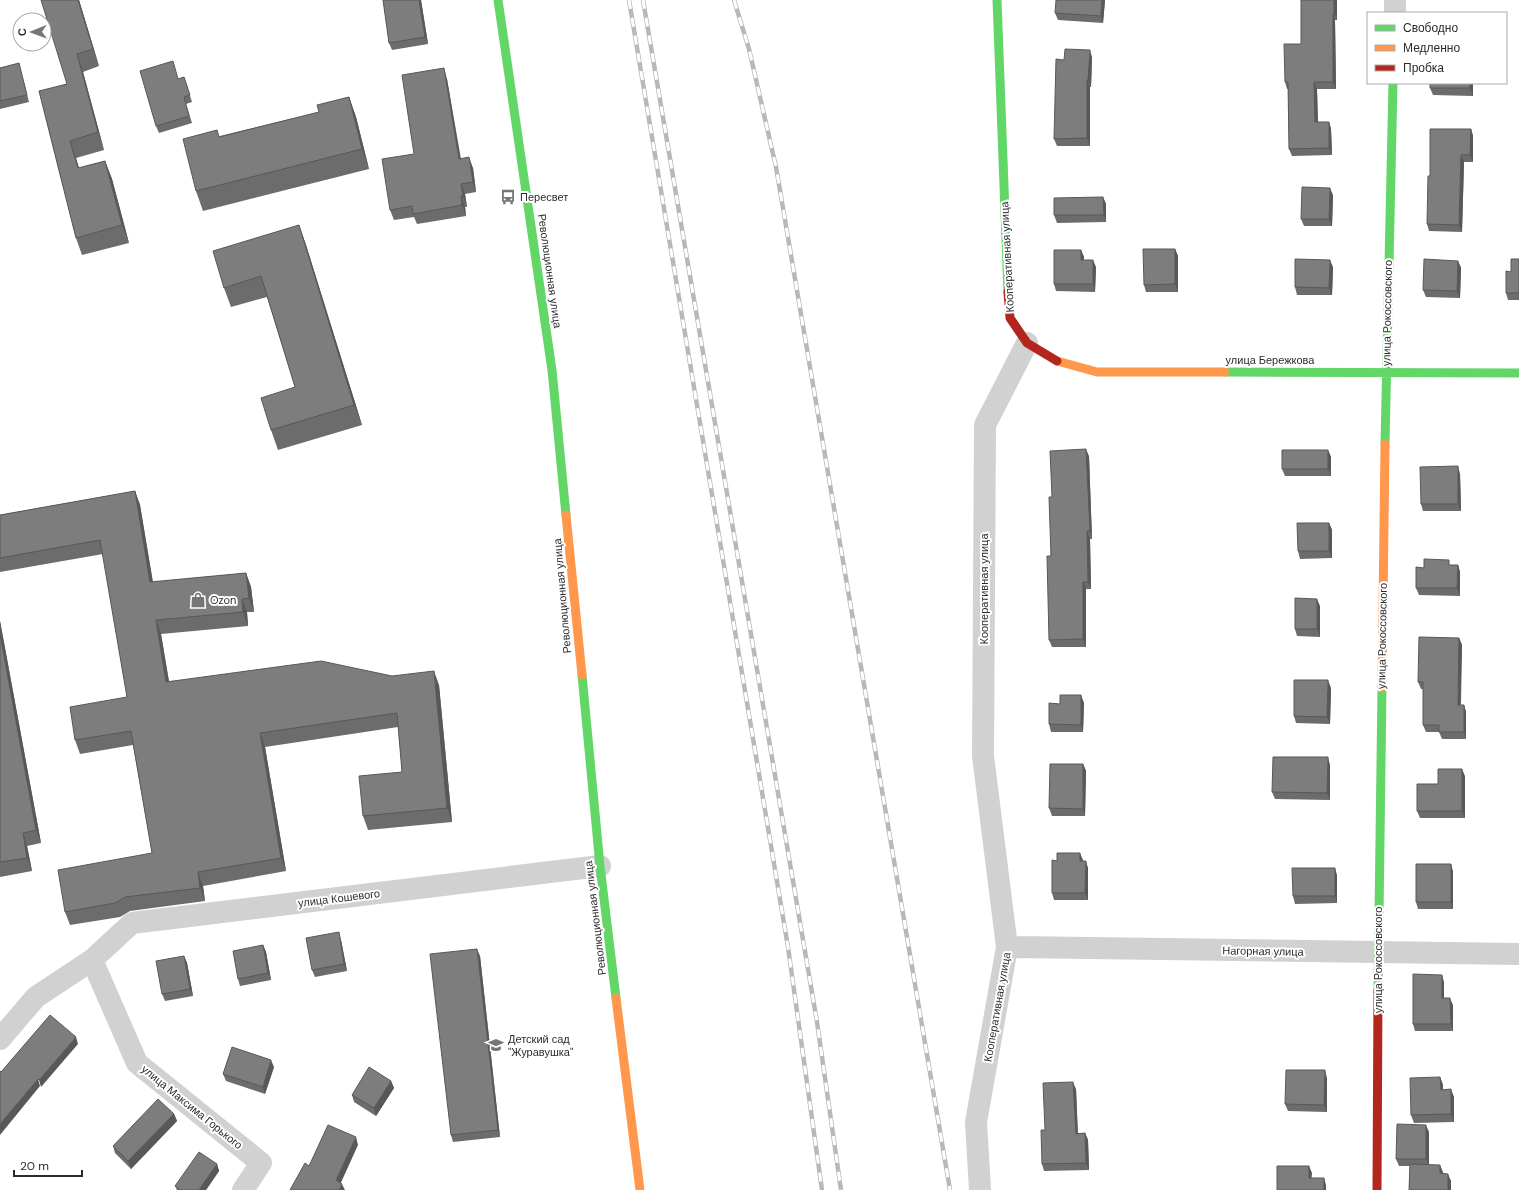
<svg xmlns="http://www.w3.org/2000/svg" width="1519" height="1190" font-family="'DM Sans',sans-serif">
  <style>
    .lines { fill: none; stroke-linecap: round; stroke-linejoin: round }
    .street { stroke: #d1d1d1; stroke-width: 22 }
    .fast { stroke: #63d668; stroke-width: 9 }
    .slow { stroke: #ff974d; stroke-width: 9 }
    .jam { stroke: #b3261e; stroke-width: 9 }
    .rail-casing { stroke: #b8b8b8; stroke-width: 4.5 }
    .rail { stroke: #fff; stroke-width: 3; stroke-dasharray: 9; stroke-linecap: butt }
    .wall { fill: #6c6c6c }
    .shaded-wall { fill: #585858 }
    .building { fill: #7d7d7d; stroke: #585858 }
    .labels { text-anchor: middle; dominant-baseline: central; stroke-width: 4; stroke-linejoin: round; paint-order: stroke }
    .poi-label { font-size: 11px; fill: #2c2c2c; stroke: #fff; text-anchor: start }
    .street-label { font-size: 11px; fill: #2c2c2c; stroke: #fff }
  </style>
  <rect width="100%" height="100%" fill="#fff"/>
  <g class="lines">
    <!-- street -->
    <path class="street" d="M1395,13V0
      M1007,947L1519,954
      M92,960L137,1063L261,1163L243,1190
      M0,1039L36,997L92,960L132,923L600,866
      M980,1190L976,1122L1007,947L983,756L985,425L1027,343"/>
    <!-- fast -->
    <path class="fast" d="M498,0L552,370L566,515
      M997,0L1008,292
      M1225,372L1519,373
      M1385,444L1393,83
      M582,675L600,866L616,998
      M1378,991L1382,688"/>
    <!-- slow -->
    <path class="slow" d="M1057,361L1097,372H1225
      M566,515L582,675
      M1382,688L1385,444
      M616,998L640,1190"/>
    <!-- jam -->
    <path class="jam" d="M1008,292L1010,318L1027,343L1057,361
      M1377,1190L1378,991"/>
    <!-- rail casing -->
    <g class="rail-casing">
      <path id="rail" d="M629,0L788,947L822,1190
        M643,0L817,1022L841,1190
        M734,0L749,49L776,167L950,1190"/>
    </g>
    <!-- rail -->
    <use href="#rail" class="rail"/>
  </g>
  <!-- wall -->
  <path class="wall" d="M78,0H79L99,66L83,72L104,150L76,158L79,168L105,161L112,179L129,243L82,255L76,238L39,91L67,84Z
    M383,0H421L428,44L392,50L389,43Z
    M1105,0L1103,23L1058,20L1055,13Z
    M1337,0V20H1335L1336,89H1317L1318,122H1329L1331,129L1332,155L1292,156L1289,149L1288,89H1287L1285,82L1301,44Z
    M1092,57L1091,87H1090V146H1057L1054,139L1064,60Z
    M19,63L21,71L29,102L0,109V68Z
    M184,77L192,102L186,104L192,123L159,133L156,126L179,79Z
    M447,79L461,159L473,168L476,192L465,194L467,207H465L466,216L417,224L414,217L394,220L390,210Z
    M1473,83V96L1433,95L1430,88Z
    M349,97L356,117L369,169L203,211L196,191L220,136L319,112Z
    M1471,129L1473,136V162H1464L1462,232L1429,231L1427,224L1430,176Z
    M1333,195L1332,226H1304L1301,219Z
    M1103,197L1106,204V222L1057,223L1054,215Z
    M299,225L306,245L362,425L278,450L271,430L295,387L267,297L231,307L224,288Z
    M1175,249L1178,256V292H1146L1144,285Z
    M1081,250L1084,257V260L1096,267L1095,292L1056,291L1054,284Z
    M1519,259V300H1508L1506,293L1511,272Z
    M1458,261L1461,268L1460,298L1426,297L1423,290Z
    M1333,267L1332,295H1297L1295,287Z
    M1328,450L1331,457V476H1285L1282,469Z
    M1089,456L1092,539H1090L1091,589H1086V647H1052L1049,640L1052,497Z
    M1460,474L1461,511H1423L1421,504Z
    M135,491L140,505L153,582L246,573L251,587L254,612H247L248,626L161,634L169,681L392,676L439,685L452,822L368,830L363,816L402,772L398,727L265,747L286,871L203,886L205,901L130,911L120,917L70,925L65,912L152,853L133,745L80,754L75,740L127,697L103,554L0,572V515Z
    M1329,523L1332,530V558L1300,559L1298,551Z
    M1451,565H1458L1460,572V596L1419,595L1416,588L1424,568Z
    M1320,606V637L1297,636L1295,629Z
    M0,621L41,843L27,846L32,871L0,877Z
    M1459,638L1462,645L1461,705H1464L1466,712V739H1442L1439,732H1426L1423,725V689H1421L1418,682Z
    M1331,688L1330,724L1296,723L1294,716Z
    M1084,703L1083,732H1051L1049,724L1060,704Z
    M1083,764L1086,771L1085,816H1052L1049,808Z
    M1330,765V800L1275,799L1272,792Z
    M1465,776V818H1420L1417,811L1438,784Z
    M1083,860V861L1088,868V900H1054L1052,893Z
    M1451,864L1453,872V909H1418L1416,902Z
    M1337,875V903L1295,904L1293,896Z
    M341,940L347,971L315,977L312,970Z
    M263,945L266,952L271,980L240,986L238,979Z
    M184,956L187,963L193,996L165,1001L162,994Z
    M480,956L500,1137L453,1142L451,1135Z
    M1444,982V998L1453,1005V1031H1415L1413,1024Z
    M274,1067L265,1094L226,1081L223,1074Z
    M1440,1077L1443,1085V1090L1454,1097V1122L1414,1123L1411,1115Z
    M1327,1078V1112L1288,1111L1285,1104Z
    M391,1081L394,1088L376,1116L354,1102L352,1095Z
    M1076,1089L1078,1133H1085L1088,1140L1089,1170L1044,1171L1042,1164L1045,1130Z
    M174,1114L177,1121L131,1169L115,1153L113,1146Z
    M1429,1132V1164L1443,1172V1173L1451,1181V1190H1409L1410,1166H1399L1396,1159Z
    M217,1164L219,1171L206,1190H177L175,1186Z"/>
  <!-- shaded-wall -->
  <path class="shaded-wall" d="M78,0H79L99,66L93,49Z
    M419,0H421L428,44L425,37Z
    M1102,0H1105L1103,23L1101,16Z
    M1334,0H1337V20L1334,13Z
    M1333,13L1335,20L1336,89L1333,82Z
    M1090,50L1092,57L1091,87L1088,80Z
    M77,54L83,72L104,150L98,132Z
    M444,68L447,79L462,169L459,159Z
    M1087,80L1090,87V146L1087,138Z
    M1314,82L1317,89L1318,129L1315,122Z
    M1470,83H1473V96L1470,88Z
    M349,97L356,117L369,169L362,149Z
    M1329,122L1331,129L1332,155L1329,148Z
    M1471,129L1473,136V162L1470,155Z
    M70,141L76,158L84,186L78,168Z
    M1461,155L1464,162L1462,232L1459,225Z
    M469,157L473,168L476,192L473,182Z
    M105,161L112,179L129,243L122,225Z
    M461,184L465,194L467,207L463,196Z
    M1330,188L1333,195L1332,226L1329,219Z
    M461,196L465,207L466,216L462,205Z
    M1103,197L1106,204V222L1104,215Z
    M299,225L306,245L362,425L354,405Z
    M1175,249L1178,256V292L1175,284Z
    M1081,250L1084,257L1083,267L1081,260Z
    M1093,260L1096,267L1095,292L1093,284Z
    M1330,260L1333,267L1332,295L1329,288Z
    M1458,261L1461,268L1460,298L1457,291Z
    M1086,449L1089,456L1092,539L1090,531Z
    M1328,450L1331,457V476L1328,469Z
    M1458,466L1460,474L1461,511L1458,504Z
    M135,491L140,505L155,596L150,582Z
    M1329,523L1332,530V558L1329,551Z
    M1087,531L1090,539L1091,589L1088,582Z
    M1458,565L1460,572V596L1457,588Z
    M246,573L251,587L254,612L249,598Z
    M1083,582L1086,589V647L1083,639Z
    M242,599L247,612L248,626L243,612Z
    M1317,599L1320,606V637L1317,629Z
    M156,620L161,634L171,695L166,682Z
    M0,621L41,843L36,830L0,634Z
    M1459,638L1462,645L1460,712L1458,705Z
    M434,671L439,685L452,822L447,808Z
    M1328,680L1331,688L1330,724L1327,717Z
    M1081,695L1084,703L1083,732L1081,725Z
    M1464,705L1466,712V739L1464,732Z
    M260,733L265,747L286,871L281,858Z
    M1328,757L1330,765V800L1327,793Z
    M1083,764L1086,771L1085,816L1083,809Z
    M1462,769L1465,776V818L1462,811Z
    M23,833L27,846L32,871L27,858Z
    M1080,853L1083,860V868L1080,861Z
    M1086,861L1088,868V900L1085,893Z
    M1451,864L1453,872V909L1451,902Z
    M1335,868L1337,875V903L1335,896Z
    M198,872L203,886L205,901L200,888Z
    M339,932L341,940L347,971L344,964Z
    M263,945L266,952L271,980L268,973Z
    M477,949L480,956L500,1137L498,1130Z
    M184,956L187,963L193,996L190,989Z
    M1442,975L1444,982V1005L1442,998Z
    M1450,998L1453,1005V1031L1451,1024Z
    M76,1037L78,1044L41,1087L39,1080Z
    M271,1060L274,1067L265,1094L263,1087Z
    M1325,1070L1327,1078V1112L1324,1105Z
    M1440,1077L1443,1085V1097L1441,1090Z
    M38,1079L40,1086L0,1135V1124Z
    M391,1081L394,1088L376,1116L374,1108Z
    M1073,1082L1076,1089L1078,1141L1076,1134Z
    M1451,1089L1454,1097V1122L1451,1114Z
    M174,1114L177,1121L131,1169L128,1161Z
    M1426,1125L1429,1132V1166L1426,1159Z
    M1085,1133L1088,1140L1089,1170L1086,1163Z
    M356,1137L358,1145L339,1187L336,1180Z
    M217,1164L219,1171L206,1190H199Z
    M1440,1165L1443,1172L1442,1180L1440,1173Z
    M1309,1166L1312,1173L1311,1185L1309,1178Z
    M1448,1174L1451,1181V1190H1448Z
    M1324,1178L1326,1185V1190H1324Z
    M342,1184L345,1190H339Z"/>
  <!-- building -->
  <path class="building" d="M41,0H78L93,49L77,54L98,132L70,141L78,168L105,161L122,225L76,238L39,91L67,84Z
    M383,0H419L425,37L389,43Z
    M1056,0H1102L1101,16L1055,13Z
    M1301,0H1334V13H1333V82H1314L1315,122H1329V148L1289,149L1288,82H1285L1284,44H1301Z
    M1065,49L1090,50L1088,80H1087V138L1054,139L1056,59L1064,60Z
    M173,61L178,79L184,77L190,95L184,97L189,116L156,126L140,71Z
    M19,63L27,95L0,101V68Z
    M444,68L459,159L469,157L473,182L461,184L463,196H461L462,205L413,214L412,206L390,210L382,159L414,154L402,75Z
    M1430,83H1470V88H1430Z
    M349,97L362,149L196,191L183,139L217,130L219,137L319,112L317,105Z
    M1430,129H1471L1470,155H1461L1459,225L1427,224L1428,176H1430Z
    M1302,187L1330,188L1329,219H1301Z
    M1103,197L1104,215H1054V198Z
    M299,225L354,405L271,430L261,398L295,387L261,276L224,288L213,251Z
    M1143,249H1175V284L1144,285Z
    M1054,250H1081V260H1093V284H1054Z
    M1295,259L1330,260L1329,288L1295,287Z
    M1424,259L1458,261L1457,291L1423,290Z
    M1511,259H1519V293H1506V271L1511,272Z
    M1086,449L1090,531H1087L1088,582H1083V639L1049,640L1047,556H1051L1049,497H1052L1050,451Z
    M1282,450H1328V469H1282Z
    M1458,466V504H1421L1420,467Z
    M135,491L150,582L246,573L249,598L242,599L243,612L156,620L166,682L321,661L392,676L434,671L447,808L363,816L359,776L402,772L397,713L260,733L281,858L198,872L200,888L125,897L115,903L65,912L58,870L152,853L131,731L75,740L70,707L127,697L100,540L0,558V515Z
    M1297,523H1329V551H1298Z
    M1424,559L1449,560V565H1458L1457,588H1416V567L1424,568Z
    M1295,598L1317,599V629H1295Z
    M0,634L36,830L23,833L27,858L0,862Z
    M1419,637L1459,638L1458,705H1464V732H1439V725H1423V682H1418Z
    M1294,680H1328L1327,717L1294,716Z
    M1060,695H1081V725L1049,724V703L1060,704Z
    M1273,757H1328L1327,793L1272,792Z
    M1050,764H1083V809L1049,808Z
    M1438,769H1462V811H1417V784H1438Z
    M1057,853H1080V861H1086L1085,893H1052V860L1057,861Z
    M1416,864H1451V902H1416Z
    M1292,868H1335V896H1293Z
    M339,932L344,964L312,970L306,938Z
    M263,945L268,973L238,979L233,951Z
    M477,949L498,1130L451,1135L430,954Z
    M184,956L190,989L162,994L156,961Z
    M1413,974L1442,975V998H1450L1451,1024H1413Z
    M50,1015L76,1037L39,1080L38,1079L0,1124V1071L1,1072Z
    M232,1047L271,1060L263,1087L223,1074Z
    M369,1067L391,1081L374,1108L352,1095Z
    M1286,1070H1325L1324,1105L1285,1104Z
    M1440,1077L1441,1090L1451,1089V1114L1411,1115L1410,1078Z
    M1073,1082L1076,1134L1085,1133L1086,1163L1042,1164L1041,1130H1045L1043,1083Z
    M158,1099L174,1114L128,1161L113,1146Z
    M1397,1124L1426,1125V1159H1396Z
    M328,1125L356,1137L336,1180L342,1184L339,1190H290L305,1163L309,1166Z
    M199,1152L217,1164L199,1190H180L175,1186Z
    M1410,1164L1440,1165V1173L1448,1174V1190H1409Z
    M1277,1166H1309V1178H1324V1190H1277Z"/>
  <!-- icons -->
  <defs>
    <g id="bus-bare" transform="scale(1.2)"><path d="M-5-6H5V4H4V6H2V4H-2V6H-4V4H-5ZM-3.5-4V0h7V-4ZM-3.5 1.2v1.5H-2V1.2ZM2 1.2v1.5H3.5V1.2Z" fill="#767676" stroke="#fff" stroke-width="2.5" paint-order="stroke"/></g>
    <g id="shop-bare" transform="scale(1.2)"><path d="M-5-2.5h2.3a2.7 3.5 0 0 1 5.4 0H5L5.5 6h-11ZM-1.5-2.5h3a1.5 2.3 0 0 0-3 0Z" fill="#767676" stroke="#fff" stroke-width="2.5" paint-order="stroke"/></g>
    <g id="school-bare" transform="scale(1.2)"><path d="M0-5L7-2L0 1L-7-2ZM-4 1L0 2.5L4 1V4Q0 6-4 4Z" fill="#767676" stroke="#fff" stroke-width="2.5" paint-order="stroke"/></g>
  </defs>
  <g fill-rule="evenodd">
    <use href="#bus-bare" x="508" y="197"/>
    <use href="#shop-bare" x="198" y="600"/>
    <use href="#school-bare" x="496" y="1045"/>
  </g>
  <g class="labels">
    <!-- poi labels -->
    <g class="poi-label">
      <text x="520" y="197">Пересвет</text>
      <text x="210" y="600">Ozon</text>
      <text x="508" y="1039">Детский сад<tspan x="508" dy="13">"Журавушка"</tspan></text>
    </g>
    <!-- street labels -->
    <g class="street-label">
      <text transform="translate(1007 257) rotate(-93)">Кооперативная улица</text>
      <text transform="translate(550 271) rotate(82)">Революционная улица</text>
      <text transform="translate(1387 313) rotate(-89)">улица Рокоссовского</text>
      <text x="1270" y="360">улица Бережкова</text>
      <text transform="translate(984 589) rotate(-90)">Кооперативная улица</text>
      <text transform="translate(562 596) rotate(-95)">Революционная улица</text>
      <text transform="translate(1382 636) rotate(-89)">улица Рокоссовского</text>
      <text transform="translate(339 898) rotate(-7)">улица Кошевого</text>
      <text transform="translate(595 918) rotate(-97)">Революционная улица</text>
      <text transform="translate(1263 951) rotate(1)">Нагорная улица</text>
      <text transform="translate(1378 960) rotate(-90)">улица Рокоссовского</text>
      <text transform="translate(997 1007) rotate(-80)">Кооперативная улица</text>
      <text transform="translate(192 1107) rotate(39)">улица Максима Горького</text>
    </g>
  </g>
  <!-- legend -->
  <rect x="1367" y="12" width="140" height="72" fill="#ffffff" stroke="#ababab"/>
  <rect x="1375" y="25" width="20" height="6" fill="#63d668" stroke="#ababab"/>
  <text x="1403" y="32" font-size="12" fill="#2c2c2c">Свободно</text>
  <rect x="1375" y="45" width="20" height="6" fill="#ff974d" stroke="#ababab"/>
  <text x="1403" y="52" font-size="12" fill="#2c2c2c">Медленно</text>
  <rect x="1375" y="65" width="20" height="6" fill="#b3261e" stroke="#ababab"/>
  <text x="1403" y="72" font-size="12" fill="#2c2c2c">Пробка</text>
  <!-- north arrow -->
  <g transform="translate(32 32) rotate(269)"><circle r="19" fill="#ffffff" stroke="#ababab"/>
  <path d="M0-3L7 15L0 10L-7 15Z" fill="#767676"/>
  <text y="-6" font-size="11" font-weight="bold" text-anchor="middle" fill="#2c2c2c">С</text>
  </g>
  <!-- scale -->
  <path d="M14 1170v6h68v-6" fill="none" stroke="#2c2c2c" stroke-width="2"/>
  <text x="20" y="1170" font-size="12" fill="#2c2c2c" stroke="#ffffff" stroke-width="3" paint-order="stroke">20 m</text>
</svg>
